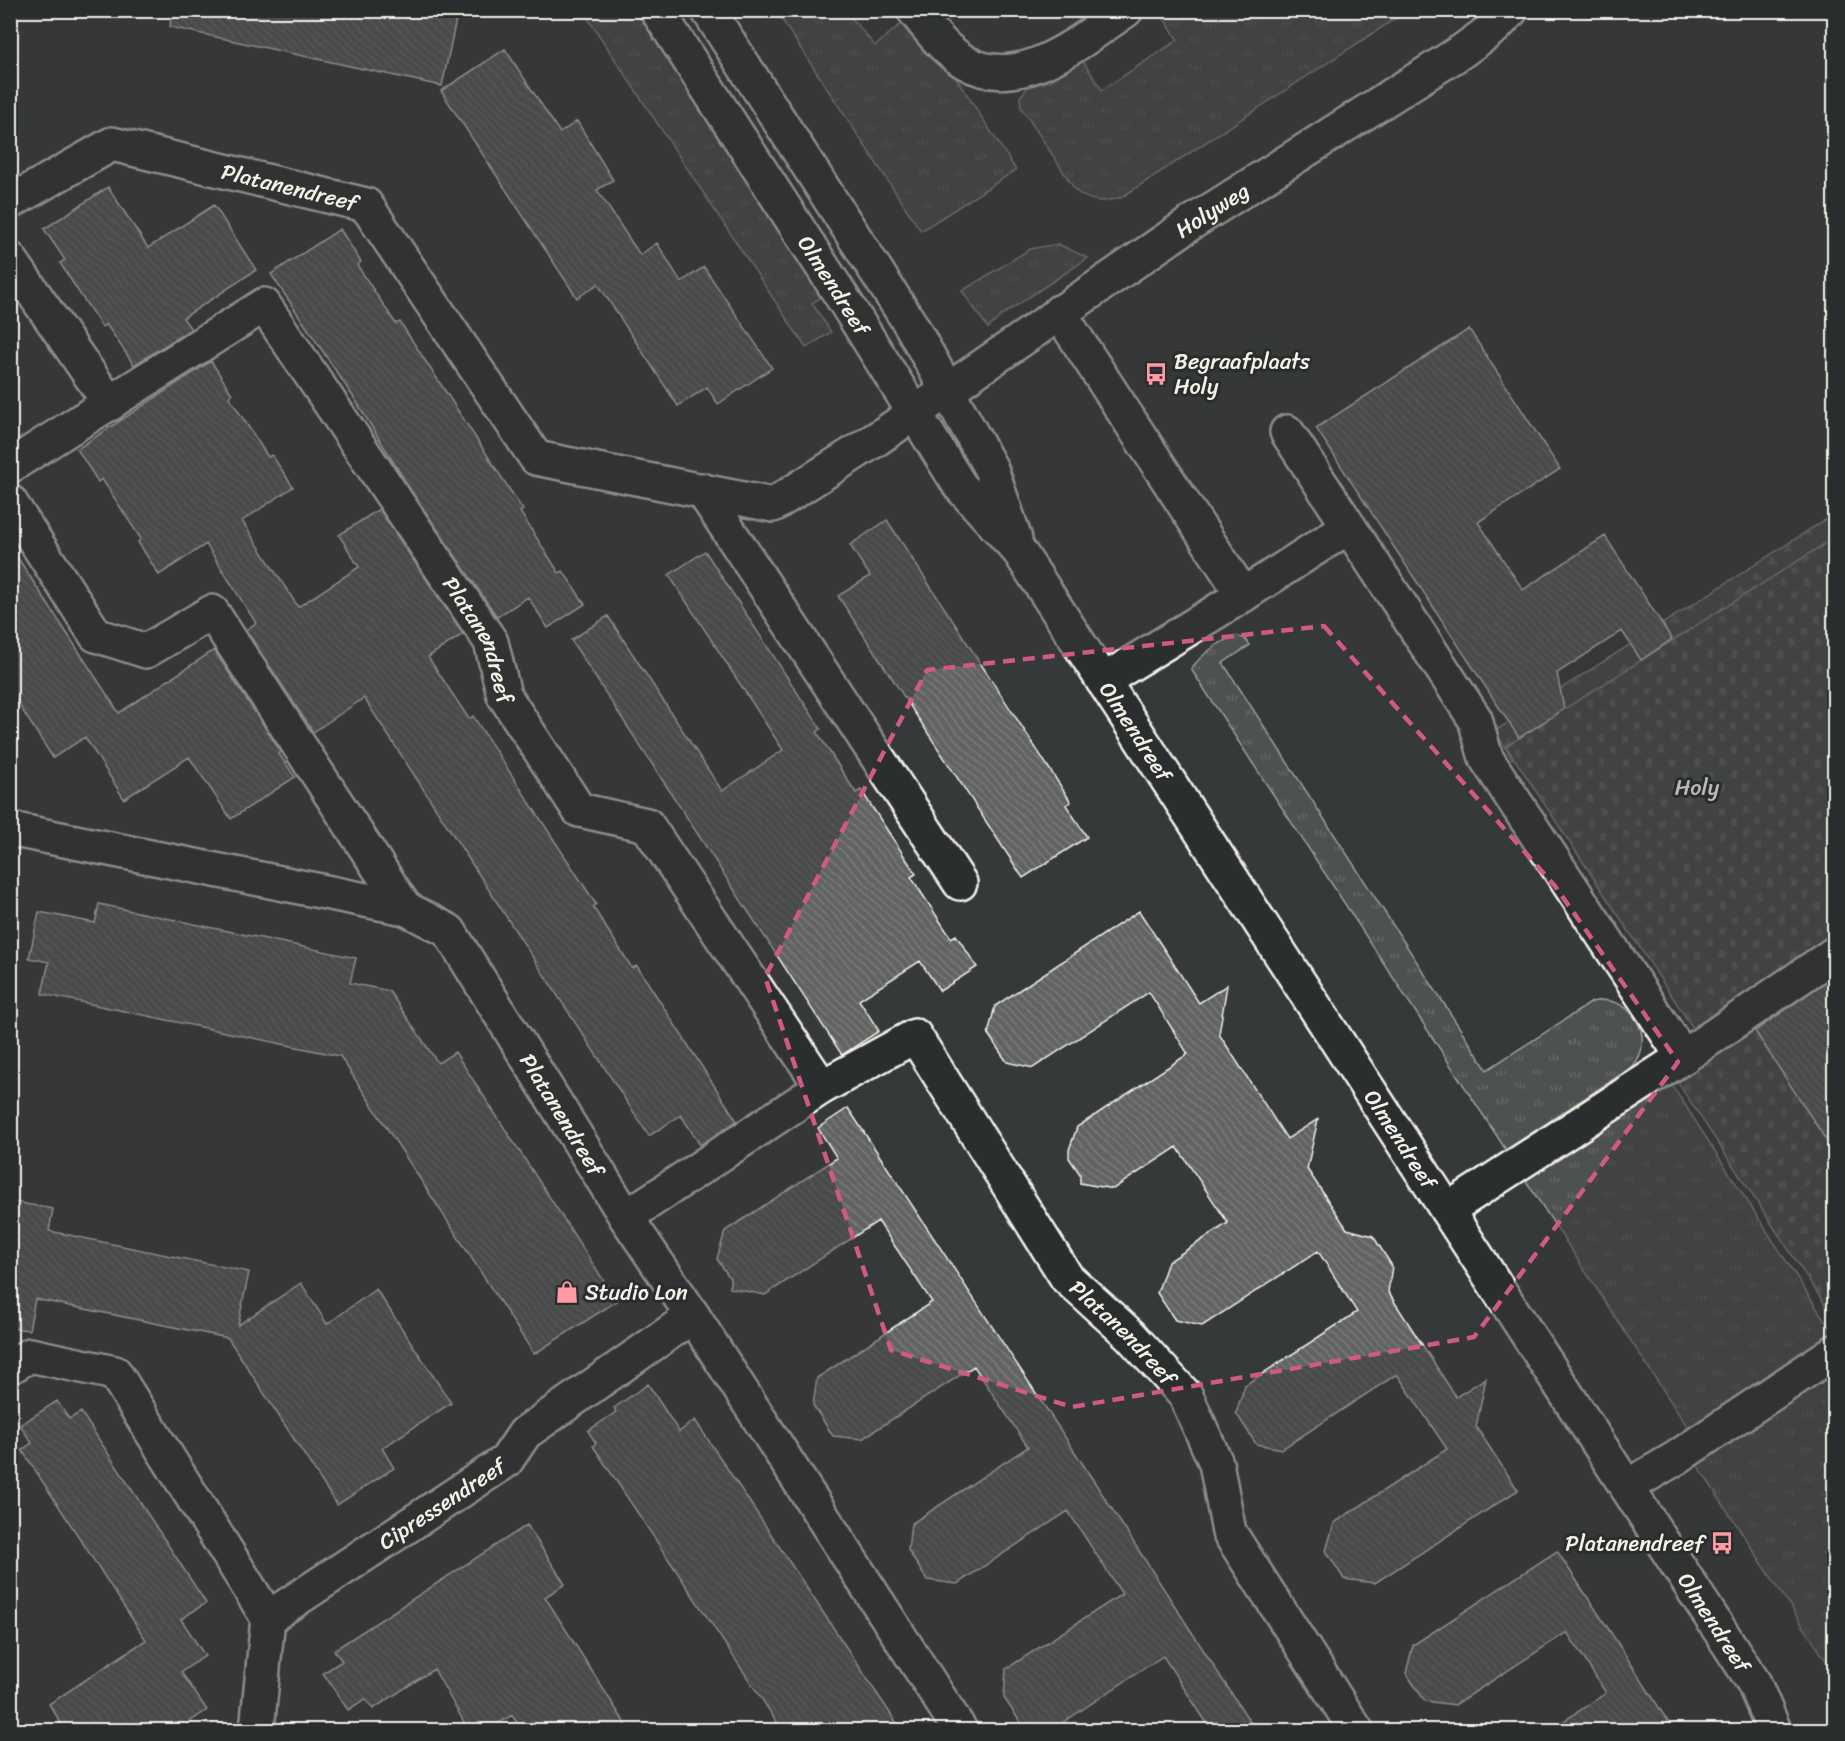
<svg xmlns="http://www.w3.org/2000/svg" width="1845" height="1741" font-family="Sriracha,sans-serif">
  <style>
    .grass { fill: url(#grass-tufts); stroke: #a1a19c; stroke-width: 1.5 }
    .forest { fill: url(#forest-firs); stroke: #a1a19c; stroke-width: 1.5 }
    .cemetery { fill: url(#cemetery-stones); stroke: #a1a19c; stroke-width: 1.5 }
    .building { fill: url(#building-back-hatch); stroke: #f4f1e8; stroke-width: 1.5 }
    .lines { fill: none; stroke-linecap: round; stroke-linejoin: round }
    .minor-casing { stroke: #f4f1e8; stroke-width: 38 }
    .minor { stroke: #2a2d2e; stroke-width: 33 }
    .marked { fill: none; stroke: #d15985; stroke-width: 4.5; stroke-dasharray: 12 8; stroke-linejoin: round }
    .labels { text-anchor: middle; dominant-baseline: central; stroke-width: 6; stroke-linejoin: round; paint-order: stroke }
    .street-label { font-size: 22px; fill: #f4f1e8; stroke: #2a2d2e }
    .poi-label { font-size: 22px; fill: #f4f1e8; stroke: #2a2d2e; text-anchor: start }
    .park-label { font-size: 22px; fill: #bab9b2; stroke: #2a2d2e }
  </style>
  <defs>
    <pattern id="grass-tufts" width="24" height="20" patternUnits="userSpaceOnUse" patternTransform="scale(1.5)"><rect width="24" height="20" fill="#4e514f"/><path d="M3 7l-1-3M5 7V3M7 7l1-3M15 17l-1-3M17 17v-4M19 17l1-3" fill="none" stroke="#686a68"/></pattern>
    <pattern id="forest-firs" width="22" height="20" patternUnits="userSpaceOnUse" patternTransform="scale(1.5)"><rect width="22" height="20" fill="#4e514f"/><path d="M5 1l3.5 6h-7zM16 11l3.5 6h-7z" fill="#686a68"/></pattern>
    <pattern id="cemetery-stones" width="16" height="16" patternUnits="userSpaceOnUse" patternTransform="scale(1.5)"><rect width="16" height="16" fill="#4e514f"/><path d="M2 7V4a2 2 0 0 1 4 0v3zM10 15v-3a2 2 0 0 1 4 0v3z" fill="#686a68"/></pattern>
    <pattern id="building-back-hatch" width="6" height="6" patternUnits="userSpaceOnUse" patternTransform="scale(1.5)"><rect width="6" height="6" fill="#616362"/><path d="M-1 5l2 2M0 0l6 6M5-1l2 2" fill="none" stroke="#787a78"/></pattern>
  </defs>
  <rect width="100%" height="100%" fill="#363939"/>
  <filter id="ink" filterUnits="userSpaceOnUse"><feTurbulence type="fractalNoise" baseFrequency=".0167" numOctaves="2"/><feDisplacementMap in="SourceGraphic" scale="12" xChannelSelector="R" yChannelSelector="G"/><feConvolveMatrix kernelMatrix="1 2 1 2 8 2 1 2 1" color-interpolation-filters="sRGB"/></filter>
  <g filter="url(#ink)">
    <!-- grass -->
    <path class="grass" d="M583,11H638L823,296L812,303L831,332L806,348Z
      M776,11H846L875,46L901,24L927,55L955,76L1016,170L921,231Z
      M1159,11V10L1407,11L1122,197C1104,203 1091,203 1076,191L1021,107L1020,97L1028,87L1050,81L1083,61L1102,90L1178,40Z
      M1058,244L1088,258L1002,315L988,328L962,291L1030,249Z
      M1237,636L1244,638L1250,645L1223,663L1487,1070L1592,1002C1629,991 1659,1038 1632,1067L1506,1150L1191,669C1201,655 1220,640 1237,636Z
      M1670,1082L1833,1333L1688,1428L1524,1178Z
      M1834,1366V1673L1696,1463Z"/>
    <!-- forest -->
    <path class="forest" d="M1834,514V557L1512,759L1495,731Z"/>
    <!-- cemetery -->
    <path class="cemetery" d="M1834,538V1318L1676,1080L1695,1031L1506,746Z"/>
    <!-- building -->
    <path class="building" d="M172,10H458L442,86L170,27Z
      M505,49L560,133L577,121L613,180L597,190L640,255L657,243L681,282L704,267L772,368L718,404L707,387L678,406L598,284L577,298L441,91Z
      M108,187L148,248L214,205L256,270L183,318L191,329L134,365L106,324L102,327L80,294L60,263L65,260L44,229Z
      M340,229L361,262L357,265L396,324L400,322L523,510L520,512L559,573L563,571L585,604L548,628L528,597L497,617L410,489L354,398L271,274Z
      M1469,329L1560,469L1478,522L1523,590L1605,536L1672,639L1641,660L1622,631L1557,673L1564,709L1519,738L1316,428Z
      M211,361L232,394L229,397L248,426L268,457L272,455L293,487L242,521L298,607L359,567L339,535L379,509L463,634L428,657L469,719L473,716L596,904L593,907L632,968L637,966L737,1121L700,1145L681,1115L649,1136L364,698L313,732L246,630L256,623L206,544L159,575L138,542L141,539L102,479L98,482L77,449Z
      M887,520L1071,802L1066,805L1087,837L1023,878L838,596L870,576L850,545Z
      M10,546L119,713L214,650L281,752L279,754L295,777L231,819L189,757L124,799L85,737L53,758L10,691Z
      M705,551L821,729L817,732L836,762L856,793L861,790L916,874L911,877L951,938L956,935L977,967L940,991L920,961L859,1000L879,1031L842,1055L571,640L608,616L722,791L783,750L669,575Z
      M99,904L356,958L350,983L389,991L438,1063L455,1052L617,1301L534,1354L340,1056L42,994L49,962L29,958L39,912L95,923Z
      M1139,911L1199,1003L1227,985L1219,1034L1287,1139L1318,1119L1307,1169L1347,1229L1373,1236L1392,1266L1388,1292L1456,1397L1486,1378L1476,1427L1518,1490L1375,1583L1344,1579L1326,1551L1334,1523L1447,1449L1397,1374L1282,1449L1256,1444L1236,1413L1245,1385L1357,1312L1318,1251L1202,1326L1175,1320L1157,1293L1168,1262L1228,1223L1177,1147L1113,1189L1080,1183V1174L1069,1158V1150L1077,1127L1188,1054L1149,992L1033,1068L1007,1062L988,1034L995,1006Z
      M1834,976V1152L1755,1031Z
      M848,1108L1084,1466L1256,1731H1212L1163,1656L1053,1729L1023,1726L1004,1698L1006,1669L1122,1594L1068,1511L957,1584L927,1580L908,1550L911,1524L1028,1447L974,1366L862,1439L833,1436L813,1405L817,1378L932,1302L878,1221L765,1295L730,1288V1278L717,1259L725,1231L837,1158L818,1128Z
      M10,1201L53,1209L49,1231L249,1272L238,1325L301,1283L327,1324L376,1289L451,1403L382,1448L394,1468L337,1505L228,1338L35,1299L29,1330L10,1328Z
      M648,1384L679,1432L695,1420L902,1731H783L593,1446L596,1443L588,1431L616,1412L614,1408Z
      M57,1401L69,1419L81,1412L206,1603L181,1619L205,1656L181,1672L207,1710L176,1731H66L49,1704L146,1640L22,1450L32,1443L20,1425Z
      M527,1525L565,1584L545,1597L630,1731H522L512,1715L486,1731H469L434,1669L373,1709L365,1699L348,1710L323,1673L342,1661L334,1650Z
      M1557,1551L1617,1642L1674,1731H1549L1606,1693L1567,1632L1455,1705L1425,1701L1406,1673L1413,1645Z"/>
    <g class="lines">
      <!-- minor casing -->
      <g class="minor-casing">
        <g id="minor">
          <path id="s1" d="M657,10L842,297L960,486L1019,551L1754,1683L1774,1730"/>
          <path d="M708,10L911,325L991,469L1015,539"/>
          <path d="M914,10C929,29 944,50 965,62C1020,94 1083,39 1126,10"/>
          <path id="s2" d="M10,202L112,144L366,205L536,458L773,505L878,438L1191,223L1462,51L1495,27L1511,10"/>
          <path d="M10,259L110,404"/>
          <path d="M1059,312L1243,595"/>
          <path d="M1287,432L1475,719L1486,758L1683,1057L1447,1210"/>
          <path id="s3" d="M10,466L264,305L491,642L504,695L579,810L647,825L822,1087"/>
          <path d="M702,490L960,883"/>
          <path d="M10,502L96,635L146,651L212,612L405,908"/>
          <path d="M1103,681L1243,595L1348,527"/>
          <path id="s4" d="M10,829L405,908L449,931L626,1217L693,1316L960,1730"/>
          <path d="M1683,1057L1834,954"/>
          <path id="s5" d="M626,1217L822,1087L915,1036L1067,1278L1130,1335L1186,1396L1216,1463L1229,1532L1356,1730"/>
          <path d="M10,1367L30,1355L115,1373L268,1618L257,1730"/>
          <path d="M1627,1487L1676,1458L1834,1352"/>
          <path id="s6" d="M268,1618L506,1461L525,1433L693,1316"/>
        </g>
      </g>
      <!-- minor -->
      <use href="#minor" class="minor"/>
    </g>
  </g>
  <!-- marked area -->
  <path d="M0 0H1845V1741H0ZM1324,626L1555,886L1678,1062L1474,1337L1072,1407L891,1350L765,977L927,670Z" fill="#363939" fill-opacity=".55" fill-rule="evenodd"/>
  <path class="marked" d="M1324,626L1555,886L1678,1062L1474,1337L1072,1407L891,1350L765,977L927,670Z"/>
  <!-- icons -->
  <defs>
    <g id="bus-bare" transform="scale(1.8)"><path d="M-5-6H5V4H4V6H2V4H-2V6H-4V4H-5ZM-3.5-4V0h7V-4ZM-3.5 1.2v1.5H-2V1.2ZM2 1.2v1.5H3.5V1.2Z" fill="#ff9aa2" stroke="#2a2d2e" stroke-width="2.5" paint-order="stroke"/></g>
    <g id="shop-bare" transform="scale(1.8)"><path d="M-5-2.5h2.3a2.7 3.5 0 0 1 5.4 0H5L5.5 6h-11ZM-1.5-2.5h3a1.5 2.3 0 0 0-3 0Z" fill="#ff9aa2" stroke="#2a2d2e" stroke-width="2.5" paint-order="stroke"/></g>
  </defs>
  <g fill-rule="evenodd">
    <use href="#bus-bare" x="1156" y="374"/>
    <use href="#shop-bare" x="567" y="1292"/>
    <use href="#bus-bare" x="1722" y="1543"/>
  </g>
  <g class="labels">
    <!-- street labels -->
    <g class="street-label">
      <text stroke="none"><textPath href="#s2" startOffset="300">Platanendreef</textPath></text>
      <text stroke="none"><textPath href="#s2" startOffset="1454">Holyweg</textPath></text>
      <text stroke="none"><textPath href="#s1" startOffset="327">Olmendreef</textPath></text>
      <text stroke="none"><textPath href="#s3" startOffset="700">Platanendreef</textPath></text>
      <text stroke="none"><textPath href="#s1" startOffset="867">Olmendreef</textPath></text>
      <text stroke="none"><textPath href="#s4" startOffset="668">Platanendreef</textPath></text>
      <text stroke="none"><textPath href="#s1" startOffset="1353">Olmendreef</textPath></text>
      <text stroke="none"><textPath href="#s5" startOffset="705">Platanendreef</textPath></text>
      <text stroke="none"><textPath href="#s6" startOffset="208">Cipressendreef</textPath></text>
      <text stroke="none"><textPath href="#s1" startOffset="1929">Olmendreef</textPath></text>
    </g>
    <!-- poi labels -->
    <g class="poi-label">
      <text x="1174" y="361">Begraafplaats<tspan x="1174" dy="25">Holy</tspan></text>
      <text x="585" y="1292">Studio Lon</text>
      <text x="1704" y="1543" text-anchor="end">Platanendreef</text>
    </g>
    <!-- park labels -->
    <g class="park-label">
      <text x="1697" y="787">Holy</text>
    </g>
  </g>
  <!-- margin -->
  <rect width="1845" height="1741" fill="none" stroke="#2a2d2e" stroke-width="36"/>
  <rect x="18" y="18" width="1809" height="1705" fill="none" stroke="#f4f1e8" stroke-width="2" filter="url(#ink)"/>
</svg>
